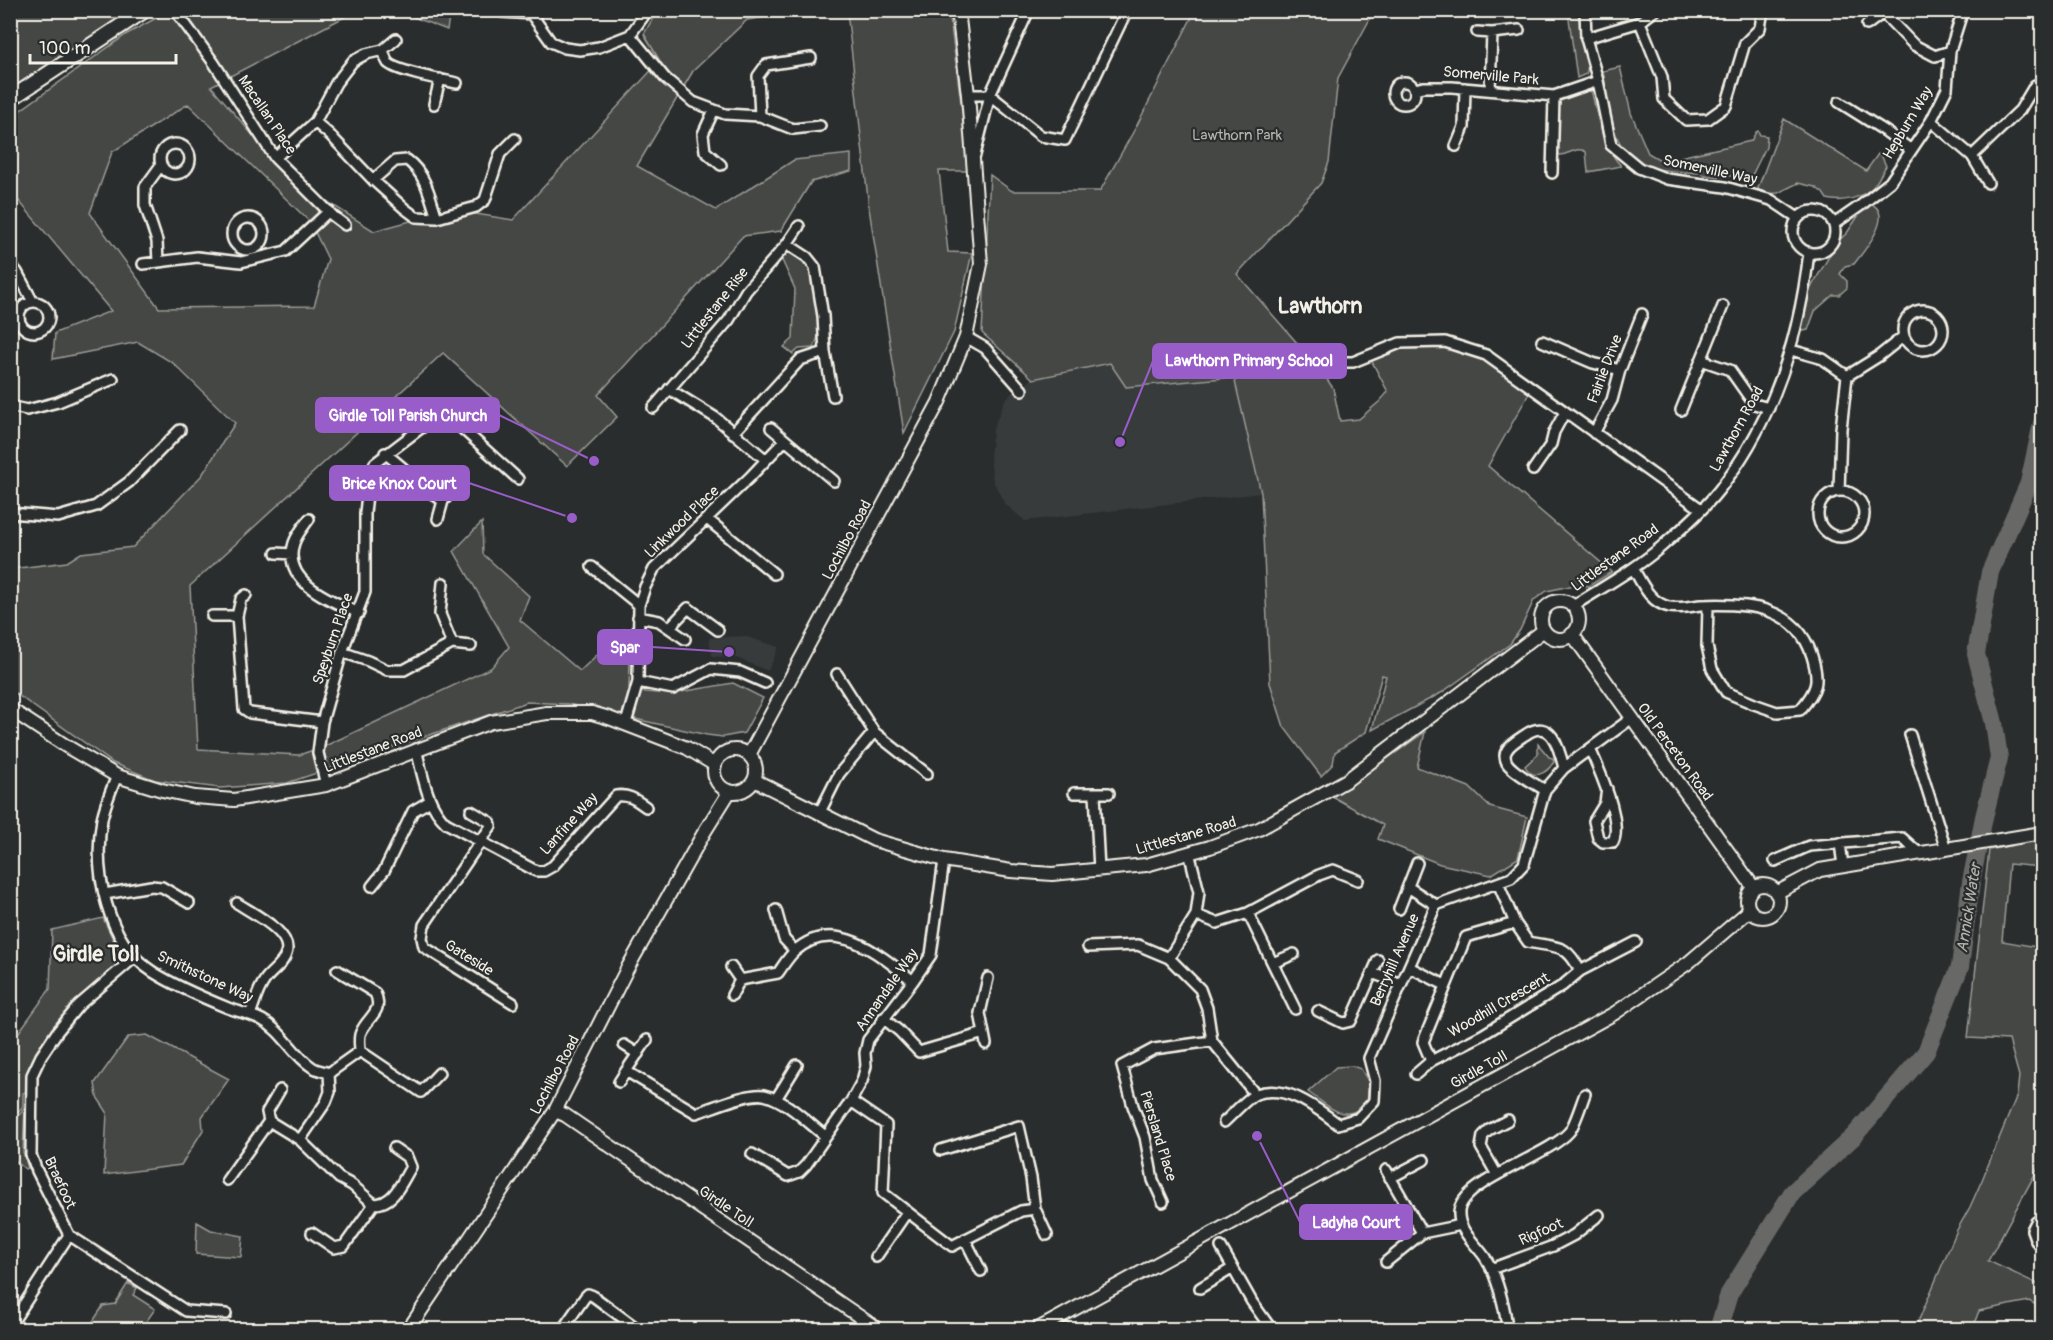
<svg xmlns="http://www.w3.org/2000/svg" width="2053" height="1340" font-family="Pangolin,sans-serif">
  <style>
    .built { fill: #373a3a }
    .green { fill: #444645; stroke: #9c9c96; stroke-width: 1.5; fill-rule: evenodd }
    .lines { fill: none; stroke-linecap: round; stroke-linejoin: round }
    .river { stroke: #676866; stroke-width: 18 }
    .street-casing { stroke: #f4f1e8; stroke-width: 14 }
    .secondary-casing { stroke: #f4f1e8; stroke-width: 16 }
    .primary-casing { stroke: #f4f1e8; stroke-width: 18 }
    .street { stroke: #2a2d2e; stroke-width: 9 }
    .secondary { stroke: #2a2d2e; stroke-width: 12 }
    .primary { stroke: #2a2d2e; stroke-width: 14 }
    .labels { text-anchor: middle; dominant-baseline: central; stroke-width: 4.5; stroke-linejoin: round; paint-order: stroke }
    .street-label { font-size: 15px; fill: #f4f1e8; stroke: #2a2d2e }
    .park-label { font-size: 15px; fill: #b6b5af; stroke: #2a2d2e }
    .water-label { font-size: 16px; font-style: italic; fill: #b5b3ae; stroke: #2a2d2e }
    .district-label { font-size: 21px; font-weight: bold; fill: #f4f1e8; stroke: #2a2d2e }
    .leader { fill: none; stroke: #995dc9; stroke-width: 2 }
    .callout-dot { fill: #995dc9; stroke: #2a2d2e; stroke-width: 2 }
    .callout { fill: #995dc9; stroke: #995dc9; stroke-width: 2 }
    .callout-label { font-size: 16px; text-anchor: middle; font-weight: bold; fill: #fff }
  </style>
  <rect width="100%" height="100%" fill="#2a2d2e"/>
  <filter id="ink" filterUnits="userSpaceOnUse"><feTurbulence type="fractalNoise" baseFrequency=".0167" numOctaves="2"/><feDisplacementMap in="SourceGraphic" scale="12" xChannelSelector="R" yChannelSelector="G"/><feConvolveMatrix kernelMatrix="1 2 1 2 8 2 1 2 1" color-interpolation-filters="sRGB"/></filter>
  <g filter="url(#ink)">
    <!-- built -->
    <path class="built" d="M1110,363L1127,387L1234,377L1261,493L1025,521L1005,504L993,481L990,456L993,429L1005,400L1012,393L1033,379Z
      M744,636L779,647L768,671L737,658L712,656L709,638Z"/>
    <!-- green -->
    <path class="green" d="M11,11H130L47,67L11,96Z
      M169,11H356L211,86L288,177L374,231L451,210L513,220L660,61L644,34L657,11H804L747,20L693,71L637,166L716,210L794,160L851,154V171L811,182L781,231L743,236L598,395L617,417L567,466L443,353L190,586L198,749L299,755L325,746L491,668L509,647L454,551L482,522L483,554L529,596L520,620L580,671L624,629L631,636L629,688L645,692L669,694L733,683L763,698L744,733L723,737L707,735L568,704L527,702L287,783L220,788L155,780L113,763L11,690V569L67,562L81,553L133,547L202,475L235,423L173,363L138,342L53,359L55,333L111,311L14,195L11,196V117L127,34ZM188,104L310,222L328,259L314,306L159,308L90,213L112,152Z
      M398,11H450L447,30Z
      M847,11H949L970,171H939L948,252L972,253L954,332L904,433L869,208Z
      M1195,11H1382L1371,17L1338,78L1329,162L1321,183L1237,274L1319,368L1333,388L1340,421L1359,419L1379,402L1388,392L1369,356L1400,343L1445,342L1486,355L1532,388L1488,466L1612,572L1589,586H1570L1547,591L1534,600L1520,630L1510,644L1441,693L1372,730L1386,676L1382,675L1366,732L1335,752L1333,764L1321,776L1284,727L1270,683L1261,493L1234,377L1126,387L1110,363L1033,379L982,333L990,175L1012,191H1100L1136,127Z
      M1568,11H1578L1583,49L1588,67L1586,74L1577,78Z
      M1620,67L1631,113L1648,153L1662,161L1751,141L1756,132L1758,131L1760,135L1767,136L1766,147L1752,175C1739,175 1724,177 1711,176C1706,176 1702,173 1697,173C1664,169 1636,175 1618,139C1609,119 1607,93 1603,71Z
      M1589,90L1592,93C1598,120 1602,145 1621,166L1588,172L1586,152C1578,146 1570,154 1560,155L1555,151L1560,101Z
      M1784,119L1866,171L1878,154L1882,157L1886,166C1882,172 1878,181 1873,187C1862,198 1842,203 1827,199L1823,193L1815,187L1798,183L1778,193L1761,194L1758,188Z
      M1869,203C1897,213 1864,251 1854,264L1845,266L1840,274L1847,281V288L1839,295H1833L1815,311L1808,330L1803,331L1801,322L1804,318L1807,297L1813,284L1838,241L1847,233L1866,204Z
      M787,252H794L811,265L819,307L820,331L814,348L799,349L793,354L784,347L793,339L795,289L781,258Z
      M1425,732L1417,767L1469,787L1490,807L1527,817L1518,858L1491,875L1440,864L1378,839L1383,825L1333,797Z
      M1538,744L1549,757L1553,758L1554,762C1546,774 1533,781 1525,766L1538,754Z
      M2042,839V867L2009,864L2002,941L2042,948V1161L1988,1261L2042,1286V1308L2029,1301L1979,1311L1972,1329H1915L1957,1230L1970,1207L1982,1180L2017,1095L2019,1076L2009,1040L1968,1038L1989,850Z
      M103,918L119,952V963L33,1063L27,1077L26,1092L23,1093V1106L11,1122V1043L50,989L52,930Z
      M147,1035L229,1079L202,1117L203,1130L181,1165L104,1175L107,1112L97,1097L95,1083L128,1037Z
      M1352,1066L1361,1069L1369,1083L1367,1103C1343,1125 1330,1107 1308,1092L1336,1067Z
      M25,1107L23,1152L28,1168L25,1169L10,1156L11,1127Z
      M197,1222L211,1230L243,1236L241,1257L196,1254Z
      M128,1283L137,1288L133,1295L155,1309L141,1329H88L103,1306L115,1304Z"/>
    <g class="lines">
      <!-- river -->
      <path class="river" d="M1718,1330L1729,1294L1792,1193L1853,1137L1926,1052L1960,967L1971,882L1984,817L1999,758L1994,723L1976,654L1990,572L2029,483L2042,423"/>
      <!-- street casing -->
      <g class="street-casing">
        <path id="street" d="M175,10L214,63L275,158L333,216L345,225
          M532,10L531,14L551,42L565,48L580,50L599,47L630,35L643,17L646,10
          M1585,10L1586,38L1598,81L1611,145L1639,168L1667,179L1725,187L1771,200L1798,218
          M502,12L531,14
          M1640,22L1662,77L1664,99L1686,120L1708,119L1726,106L1745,43L1760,28L1763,10
          M1867,25L1883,13L1914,45L1935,56L1950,51
          M1477,32L1492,33L1519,30
          M630,35L665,78L693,102L725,114L760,116L793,129L820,126
          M1586,38L1640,22L1656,10
          M383,50C385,54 385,59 388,63C398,72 443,80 457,83
          M1393 93a11 11 0 1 1 22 0a11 11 0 1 1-22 0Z
          M1415,89L1423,87H1452L1554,96L1598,81
          M1490,90L1492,33
          M968,95H990L1029,10
          M1839,102L1885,131L1911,150
          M434,104L440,79
          M714,110L703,134L705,151L721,165
          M760,116L758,76L766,65L811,58
          M1931,121L1972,156L1988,183
          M315,122L330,135L373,180L404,208L416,217L437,218L476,207L485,200L500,154L515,139
          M160 159a15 15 0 1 1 30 0a15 15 0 1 1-30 0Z
          M1456,146L1464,127L1465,88
          M975,155L990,95L1041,136L1065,140L1127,10
          M1972,156L2020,110L2035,85
          M275,158L315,122L336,83L353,61L366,54L383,50L396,39
          M1552,173L1554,96
          M373,180L395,161L407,160C426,174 430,197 437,218
          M1793 232a21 21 0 1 1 42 0a21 21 0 1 1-42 0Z
          M232 234a16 16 0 1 1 32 0a16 16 0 1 1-32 0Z
          M1834,224L1860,206L1890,182L1931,121L1947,89L1950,51L1963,10
          M787,244L807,257L815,267L823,316L825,352L833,396
          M158,262L157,241L145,205V187L161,165
          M10,264L17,272L33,302
          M143,264L197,257L241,262L286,251L329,211
          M19 317a15 15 0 1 1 30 0a15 15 0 1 1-30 0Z
          M1903 330a20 20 0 1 1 40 0a20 20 0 1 1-40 0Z
          M966,337L985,348L1022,390
          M1542,341L1593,363L1620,370
          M1791,350L1823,359L1847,376L1841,429L1839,491
          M1701,360L1730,370L1754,404L1769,408
          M1323,362H1353L1400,343L1445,342L1486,355L1701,509
          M1847,376L1879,356L1904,336
          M669,389L716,418L765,459
          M10,406L27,410L58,402L113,379
          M653,408L729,320L746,291L787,244L799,226
          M1681,410L1723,306
          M771,428L834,481
          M733,433L800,360L825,352
          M1594,433L1612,400L1620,370L1642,314
          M385,453L403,468L410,482L428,490L443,501
          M1533,470L1551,444L1554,432L1565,412
          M1818 514a23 23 0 1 1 46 0a23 23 0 1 1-46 0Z
          M10,513L58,517L96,506L129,482L180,430
          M309,519C304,526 297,534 294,543C281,582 331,601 359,613
          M438,519L443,501L456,487
          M707,519L774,574
          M276,553L292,554
          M592,567L639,605
          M1633,568C1642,583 1649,602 1669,607C1679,609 1692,606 1701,605C1746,603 1796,605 1812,656C1820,682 1817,690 1800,710L1777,712L1754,704L1726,692L1712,669L1707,646L1708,605
          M443,583L440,614L452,644
          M246,595L241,599L237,616L244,709L250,713L322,722
          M1573,606C1603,587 1634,570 1661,547C1683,528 1708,506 1725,482C1775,416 1800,333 1809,252
          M212,616H237
          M638,617L659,621L685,639
          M670,627L688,608L718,630
          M342,652L368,661L387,670H404L452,644L471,646
          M837,674L874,732
          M638,682L673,689L711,669L740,672L765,683
          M626,723L638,682L639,605L645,587L654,569L750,477L785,440
          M1910,735L1946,849
          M416,749C423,775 426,804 446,823L536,871H544L553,866L616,796C629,794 636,800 646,807
          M1590,749C1599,769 1623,822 1613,842H1603L1598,838L1594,821L1605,803L1607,789
          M117,776C111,790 105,804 102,819C93,871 106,942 153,972C172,984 206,999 228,1008C239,1012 251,1014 262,1020C283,1031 292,1054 312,1067C316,1070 323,1071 329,1073
          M326,785L318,753L322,722L342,652L365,592V513L369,476L375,463L425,425L456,423L518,479
          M1545,790C1535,784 1513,772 1507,763C1505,759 1504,754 1507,750C1510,744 1519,739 1525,735C1551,716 1559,748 1564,768
          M1074,793H1109
          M1095,793L1099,870
          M471,811L490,822L491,826L424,925L422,938L424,947L513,1003
          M819,814L839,774L874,732L927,774
          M1840,843L1843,866
          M1775,861L1809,846L1902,838L1919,853
          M1498,883L1515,923L1528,942C1556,948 1566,942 1580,971
          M372,886L384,871L413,811L430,801
          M1408,887L1436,905
          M105,894L151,886L162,887L189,903
          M237,903C252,913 294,933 286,954C283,965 271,971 265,980C258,989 254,1004 250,1015
          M1399,909L1417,863
          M776,910L784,939L795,951
          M1248,913L1295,1009
          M1196,915L1217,923L1248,913L1319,875L1333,870L1358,880
          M1088,947L1138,945L1169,958L1200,989L1207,1008L1212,1041L1255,1094
          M135,957L79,1005L57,1032L41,1056L32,1075L31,1155L37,1171L69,1235L186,1311L226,1314
          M1169,958L1196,915L1199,892L1189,852
          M1273,963L1294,954
          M731,967L740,980L778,973C783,966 788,957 795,951C835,915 882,956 913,981
          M1409,967L1445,985
          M337,970L375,993C384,1012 368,1016 361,1032C358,1037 360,1045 360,1051
          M1372,973L1401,984
          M732,995L740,980
          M1318,1011L1343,1023L1351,1021L1378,960
          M883,1018L899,1031L919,1052L984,1033
          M647,1040L626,1071L696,1113C712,1108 748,1092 764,1095C786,1100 807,1122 825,1136
          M986,1044L980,1013L988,978
          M624,1045L638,1054
          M1431,1061L1423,1042L1466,937L1515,923
          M329,1073L330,1092L326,1102L300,1140L339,1178L352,1185L374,1204
          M329,1073L360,1051L421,1092L439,1073
          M1416,1074L1431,1061L1482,1035L1562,986L1580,971L1636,942
          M619,1082L626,1071
          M280,1090L267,1112L269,1121L300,1140
          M776,1099L797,1065
          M851,1101L886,1125L883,1193L952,1246L1021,1211L1035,1209
          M1224,1122C1232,1115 1248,1097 1256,1094C1287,1084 1315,1107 1338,1124L1358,1118L1374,1101L1375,1081L1369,1058L1436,905L1511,878L1524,864L1545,790L1564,768L1632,718
          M941,1150L1019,1126L1031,1178L1035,1209L1047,1235
          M752,1154L788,1176L799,1172L806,1165L851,1101L862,1081L866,1066L865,1053L868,1040L913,981L931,955L944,860
          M1386,1170L1422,1233L1461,1225
          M1497,1175L1481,1147L1483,1136L1489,1130L1508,1120
          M1390,1178L1424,1160
          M227,1180L269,1121
          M1163,1202L1153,1180L1145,1137L1133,1106L1122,1066L1154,1049L1212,1041
          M374,1204C394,1204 401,1183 411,1167L407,1157L394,1148
          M2042,1218L2036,1222L2032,1230L2036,1241L2042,1245
          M312,1233L334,1248L344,1246L374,1204
          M965,1239L981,1271
          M1221,1247L1252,1302L1272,1330
          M876,1257L907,1212
          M1386,1262L1422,1233
          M1491,1269L1553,1246L1574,1235L1599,1215
          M1200,1288L1233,1268
          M10,1326L69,1235
          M1067,1329V1330
          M562,1330L585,1297L588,1294L593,1296L639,1330
          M1507,1330C1506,1310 1497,1276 1486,1259C1477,1244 1458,1232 1459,1212C1461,1181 1547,1157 1569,1132C1575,1125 1581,1104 1585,1094"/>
      </g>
      <!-- secondary casing -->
      <g class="secondary-casing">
        <path id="secondary" d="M1541 620a19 19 0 1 1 38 0a19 19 0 1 1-38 0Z
          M1572,634L1754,888
          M10,709L66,746L117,776L162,790L195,797L234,800L326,785L491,722L547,713H592L609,718L687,748L715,765
          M714 771a21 21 0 1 1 42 0a21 21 0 1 1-42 0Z
          M749,755L939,402L966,337L981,264L968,95L958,10
          M754,780L874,840L944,860L1011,871L1052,874L1146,865L1210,847L1259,829L1347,780L1544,630
          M1747 901a16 16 0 1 1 32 0a16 16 0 1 1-32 0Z
          M1776,893L1820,870L2042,833
          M555,1111L565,1115L879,1330
          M408,1330L555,1111L627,969L705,831L730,791
          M1036,1330L1615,1013L1688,963L1750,910"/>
      </g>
      <!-- primary casing -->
      <g class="primary-casing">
        <path id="primary" d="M10,99L145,10"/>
      </g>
      <!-- street -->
      <use href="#street" class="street"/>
      <!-- secondary -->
      <use href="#secondary" class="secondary"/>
      <!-- primary -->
      <use href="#primary" class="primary"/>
    </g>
  </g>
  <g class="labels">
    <!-- street labels -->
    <g class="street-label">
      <text transform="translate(1491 76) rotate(5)">Somerville Park</text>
      <text transform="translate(267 115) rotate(56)">Macallan Place</text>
      <text transform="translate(1908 123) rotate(-59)">Hepburn Way</text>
      <text transform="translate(1710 170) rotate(12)">Somerville Way</text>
      <text transform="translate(715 308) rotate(-52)">Littlestane Rise</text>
      <text transform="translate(1605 369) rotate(-69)">Fairlie Drive</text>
      <text transform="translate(1737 429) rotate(-61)">Lawthorn Road</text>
      <text transform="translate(682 522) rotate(-44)">Linkwood Place</text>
      <text transform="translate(847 540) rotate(-62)">Lochilbo Road</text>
      <text transform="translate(1615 558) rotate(-36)">Littlestane Road</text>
      <text transform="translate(333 639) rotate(-71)">Speyburn Place</text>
      <text transform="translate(373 750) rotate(-21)">Littlestane Road</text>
      <text transform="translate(1675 752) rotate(54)">Old Perceton Road</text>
      <text transform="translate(569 824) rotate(-48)">Lanfine Way</text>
      <text transform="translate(1186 836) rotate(-16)">Littlestane Road</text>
      <text transform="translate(469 958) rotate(32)">Gateside</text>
      <text transform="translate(1395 960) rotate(-66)">Berryhill Avenue</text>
      <text transform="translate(205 977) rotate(25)">Smithstone Way</text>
      <text transform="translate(887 990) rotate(-55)">Annandale Way</text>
      <text transform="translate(1499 1005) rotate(-30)">Woodhill Crescent</text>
      <text transform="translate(1479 1070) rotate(-29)">Girdle Toll</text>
      <text transform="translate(555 1075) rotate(-62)">Lochlibo Road</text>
      <text transform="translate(1158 1136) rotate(73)">Piersland Place</text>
      <text transform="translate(60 1183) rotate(65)">Braefoot</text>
      <text transform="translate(726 1207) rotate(34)">Girdle Toll</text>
      <text transform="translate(1541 1232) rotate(-24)">Rigfoot</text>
    </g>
    <!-- park labels -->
    <g class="park-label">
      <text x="1237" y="135">Lawthorn Park</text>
    </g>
    <!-- water labels -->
    <g class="water-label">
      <text transform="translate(1969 908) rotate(-81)">Annick Water</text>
    </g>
    <!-- district labels -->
    <g class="district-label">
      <text x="1320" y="306">Lawthorn</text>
      <text x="96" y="954">Girdle Toll</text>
    </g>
  </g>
  <!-- callouts -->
  <path class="leader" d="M1120 442L1153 361M594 461L499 415M572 518L469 483M729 652L652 647M1257 1136L1300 1222"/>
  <g class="callout-dot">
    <circle cx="1120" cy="442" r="6"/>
    <circle cx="594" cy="461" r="6"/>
    <circle cx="572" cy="518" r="6"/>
    <circle cx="729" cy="652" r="6"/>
    <circle cx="1257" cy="1136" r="6"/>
  </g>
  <g class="callout">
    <rect x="1153" y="344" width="193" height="34" rx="6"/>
    <rect x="316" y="398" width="183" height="34" rx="6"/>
    <rect x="330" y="466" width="139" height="34" rx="6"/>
    <rect x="598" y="630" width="54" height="34" rx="6"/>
    <rect x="1300" y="1205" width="112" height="34" rx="6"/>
  </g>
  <g class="callout-label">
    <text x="1249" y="366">Lawthorn Primary School</text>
    <text x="408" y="421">Girdle Toll Parish Church</text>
    <text x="399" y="489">Brice Knox Court</text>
    <text x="625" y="653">Spar</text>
    <text x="1356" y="1228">Ladyha Court</text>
  </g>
  <!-- margin -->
  <rect width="2053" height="1340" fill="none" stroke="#2a2d2e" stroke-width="36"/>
  <rect x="18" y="18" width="2017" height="1304" fill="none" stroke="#f4f1e8" stroke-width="2" filter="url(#ink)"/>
  <!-- scale -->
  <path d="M30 54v9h146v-9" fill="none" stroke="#f4f1e8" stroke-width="3"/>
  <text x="39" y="54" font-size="18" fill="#f4f1e8" stroke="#2a2d2e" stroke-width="4.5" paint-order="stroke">100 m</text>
</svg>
